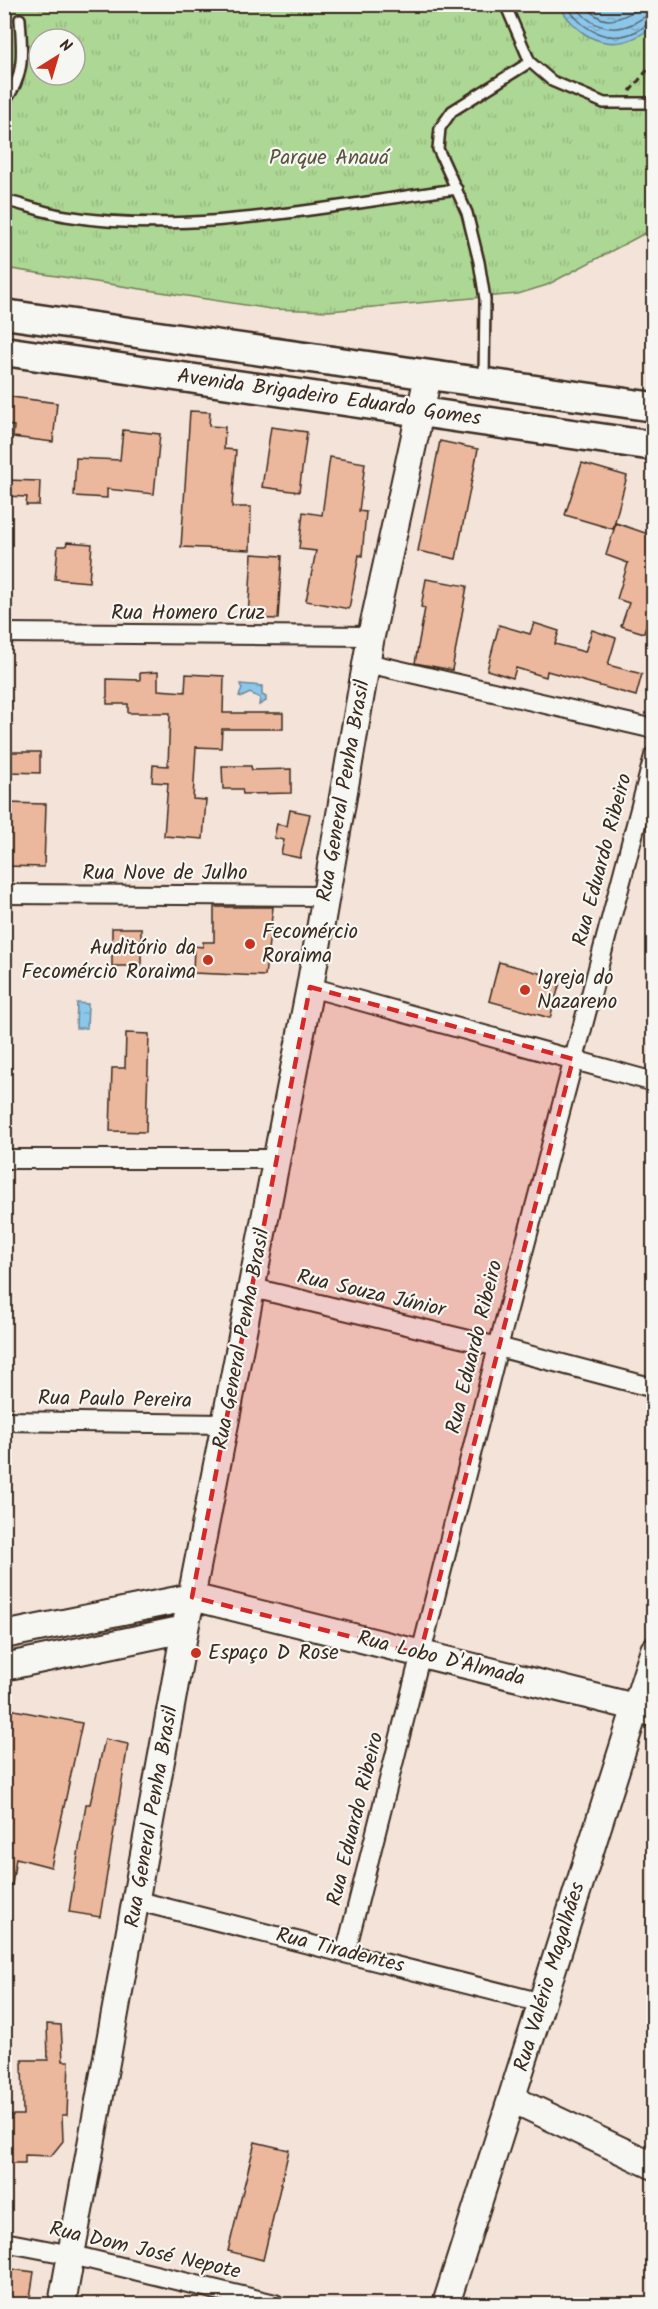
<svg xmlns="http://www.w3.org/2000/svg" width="658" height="2309" font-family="Kalam,sans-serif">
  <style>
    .park { fill: url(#park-tufts); stroke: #748059; stroke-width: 1.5; fill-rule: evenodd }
    .water { fill: url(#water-ripples); stroke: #6b8899; stroke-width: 1.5 }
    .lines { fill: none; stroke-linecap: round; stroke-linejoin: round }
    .shore { stroke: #5b6970; stroke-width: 1.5 }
    .building { fill: #ebb79d; stroke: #3b2a1e; stroke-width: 1.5 }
    .lane-casing { stroke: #3b2a1e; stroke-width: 14 }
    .street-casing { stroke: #3b2a1e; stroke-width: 22 }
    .secondary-casing { stroke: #3b2a1e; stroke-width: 30 }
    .primary-casing { stroke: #3b2a1e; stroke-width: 33 }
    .path { stroke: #3b2a1e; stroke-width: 3; stroke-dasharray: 6 4.5; stroke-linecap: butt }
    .lane { stroke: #f6f6f2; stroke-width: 9 }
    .street { stroke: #f6f6f2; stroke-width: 18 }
    .secondary { stroke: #f6f6f2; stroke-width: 26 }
    .primary { stroke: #f6f6f2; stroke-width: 28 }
    .marked { fill: #d62828; fill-opacity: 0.2; stroke: #d62828; stroke-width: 4.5; stroke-dasharray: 12 8; stroke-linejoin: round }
    .poi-dot { fill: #c8321e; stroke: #f6f6f2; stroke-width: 2 }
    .labels { text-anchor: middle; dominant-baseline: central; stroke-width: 4.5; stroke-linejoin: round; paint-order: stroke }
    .park-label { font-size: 21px; fill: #58553c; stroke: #f6f6f2 }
    .street-label { font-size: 21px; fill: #3b2a1e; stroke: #f6f6f2 }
    .poi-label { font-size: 21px; fill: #3b2a1e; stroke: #f6f6f2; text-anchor: start }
  </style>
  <defs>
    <pattern id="park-tufts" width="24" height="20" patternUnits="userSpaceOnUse" patternTransform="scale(1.5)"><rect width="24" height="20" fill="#add794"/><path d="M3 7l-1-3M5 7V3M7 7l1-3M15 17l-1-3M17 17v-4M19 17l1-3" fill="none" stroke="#96b97f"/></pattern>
    <pattern id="water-ripples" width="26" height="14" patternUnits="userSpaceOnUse" patternTransform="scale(1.5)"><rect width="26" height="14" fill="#8bc7eb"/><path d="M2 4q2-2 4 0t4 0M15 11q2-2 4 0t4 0" fill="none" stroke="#79abc9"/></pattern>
  </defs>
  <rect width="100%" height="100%" fill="#f3e3d8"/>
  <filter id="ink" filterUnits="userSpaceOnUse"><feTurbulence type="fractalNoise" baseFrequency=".0167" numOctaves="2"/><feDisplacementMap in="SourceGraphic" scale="12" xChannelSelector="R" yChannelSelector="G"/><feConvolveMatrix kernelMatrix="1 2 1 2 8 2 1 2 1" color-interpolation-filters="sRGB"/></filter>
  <g filter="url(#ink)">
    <!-- park -->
    <path class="park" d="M4,5H653V229L547,285L518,294L329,311L271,309L5,268ZM39,39H75V75H39Z"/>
    <!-- water -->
    <path class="water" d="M559,5H653V26C617,56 581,43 559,5Z
      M240,684L262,686V695L266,697V701L259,705L260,698L250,693L242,697L239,696L242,689Z
      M77,1003L88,1004L87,1028H76Z"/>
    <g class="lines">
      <!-- shore -->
      <path class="shore" d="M566,4C581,30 608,45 637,31C644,28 646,23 654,22
        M575,4C587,25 610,34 632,24C640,21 644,15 654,14
        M585,4C610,39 629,6 654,5"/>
    </g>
    <!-- building -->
    <path class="building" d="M4,396L57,403L53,442L13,437L14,426L4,425Z
      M190,411L210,412L209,426L225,427L224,449L236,450L232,507H251L250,550L181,547Z
      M271,427L307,432L299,492L262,487Z
      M123,430L160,434L154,494L107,489V498L74,496L76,458L120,460Z
      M440,441L478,449L456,559L418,551Z
      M330,457L365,463L359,511L366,512L362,556L359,555L349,609L306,601L316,551L299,549L303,512L322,515Z
      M582,463L627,476L613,529L565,515Z
      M4,480L40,481L39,505H26L27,497L4,496Z
      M616,523L654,536V611L651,610L644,633L621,626L629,603L617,599L628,563L606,555Z
      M67,542L92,544L89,582L55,579L58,546H66Z
      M252,554L282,556L278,619L248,618Z
      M426,579L467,586L452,670L415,663L425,608L421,607Z
      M534,623L559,631L555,644L585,652L592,630L616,638L608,665L642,674L636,696L547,671L546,677L516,668L513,678L487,670L499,625L530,634Z
      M158,672V690L185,692L186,674L224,676L223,713H283V729H222L221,748L196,747L193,799L206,800L203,839L164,836L168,783L152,782L153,765L168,766L170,713H128V704H107V679L140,680V673Z
      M11,752H40V773L10,772Z
      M222,766H251L252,770L291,769V793L243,794L242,789H223Z
      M4,803L46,804L44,867L4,866Z
      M290,810L310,814L300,858L281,854L284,840L274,838L277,824L287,826Z
      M214,907H273L265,976L193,973L194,946L203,947V942H214Z
      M112,928H141V966H112Z
      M499,962L561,979L550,1018L489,1001Z
      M126,1033L149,1034L146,1132L110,1131L112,1068H125Z
      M9,1709L82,1723L51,1867L16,1858L12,1885L4,1884V1731Z
      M105,1739L128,1744L100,1917L69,1912L86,1804H90Z
      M47,2024L61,2025L63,2061H69L67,2115H62L63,2141L51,2156L25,2155V2163H4V2115H23L22,2060H48Z
      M255,2142L289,2150L263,2260L228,2251Z
      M4,2268L34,2272L29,2304H4Z"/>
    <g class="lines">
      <!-- lane casing -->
      <g class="lane-casing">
        <path id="lane" d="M505,4L530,62L552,81L604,103H654
          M4,102C26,77 22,50 20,19
          M4,200C25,205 46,213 66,216C192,237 331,205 457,189
          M484,379L485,299L479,262L467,213L438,149L440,128L452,111L530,62"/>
      </g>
      <!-- street casing -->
      <g class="street-casing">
        <path id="street" d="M4,633L371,636
          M367,663L654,729
          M4,894L325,896
          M310,987L654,1082
          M4,1159H276
          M253,1288L498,1347L654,1388
          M4,1421L224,1424
          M138,1901L542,2003
          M346,1951L498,1347L654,756
          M4,2242L72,2255L275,2304"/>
      </g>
      <!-- secondary casing -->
      <g class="secondary-casing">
        <path id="secondary" d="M4,1635L192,1597L635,1707L654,1714
          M4,1667L185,1629
          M512,2099L654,2166
          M62,2304L185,1629L310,987L371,636L428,376
          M446,2304L654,1650"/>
      </g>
      <!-- primary casing -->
      <g class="primary-casing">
        <path id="primary" d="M4,314L654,407
          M4,351L654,446"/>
      </g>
      <!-- path -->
      <path class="path" d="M630,91L654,62"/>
      <!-- lane -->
      <use href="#lane" class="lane"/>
      <!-- street -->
      <use href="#street" class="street"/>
      <!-- secondary -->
      <use href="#secondary" class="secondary"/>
      <!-- primary -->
      <use href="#primary" class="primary"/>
    </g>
  </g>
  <!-- marked area -->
  <path class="marked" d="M310,987L573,1059L420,1654L192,1597Z"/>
  <!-- markers -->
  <g class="poi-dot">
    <circle cx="250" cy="944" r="6"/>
    <circle cx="208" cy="960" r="6"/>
    <circle cx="525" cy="990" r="6"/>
    <circle cx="196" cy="1653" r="6"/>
  </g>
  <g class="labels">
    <!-- park labels -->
    <g class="park-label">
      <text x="329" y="158">Parque Anauá</text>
    </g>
    <!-- street labels -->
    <g class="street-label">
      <text transform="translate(329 398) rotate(8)">Avenida Brigadeiro Eduardo Gomes</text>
      <text x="188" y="613">Rua Homero Cruz</text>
      <text transform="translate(344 791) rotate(-80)">Rua General Penha Brasil</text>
      <text transform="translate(603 860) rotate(-75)">Rua Eduardo Ribeiro</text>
      <text x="165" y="873">Rua Nove de Julho</text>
      <text transform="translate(371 1294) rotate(13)">Rua Souza Júnior</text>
      <text transform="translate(242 1339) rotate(-79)">Rua General Penha Brasil</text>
      <text transform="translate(475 1347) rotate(-76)">Rua Eduardo Ribeiro</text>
      <text transform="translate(115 1400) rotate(1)">Rua Paulo Pereira</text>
      <text transform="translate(441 1659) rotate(14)">Rua Lobo D'Almada</text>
      <text transform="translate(152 1817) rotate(-80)">Rua General Penha Brasil</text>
      <text transform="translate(356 1819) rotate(-76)">Rua Eduardo Ribeiro</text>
      <text transform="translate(340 1951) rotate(14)">Rua Tiradentes</text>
      <text transform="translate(550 1977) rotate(-73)">Rua Valério Magalhães</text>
      <text transform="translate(145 2251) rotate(13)">Rua Dom José Nepote</text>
    </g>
    <!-- poi labels -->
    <g class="poi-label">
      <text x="262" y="932">Fecomércio<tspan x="262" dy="24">Roraima</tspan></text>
      <text x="196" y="948" text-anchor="end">Auditório da<tspan x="196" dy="24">Fecomércio Roraima</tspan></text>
      <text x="537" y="978">Igreja do<tspan x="537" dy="24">Nazareno</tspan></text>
      <text x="208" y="1653">Espaço D Rose</text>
    </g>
  </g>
  <!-- margin -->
  <rect width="658" height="2309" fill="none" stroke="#f6f6f2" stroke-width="24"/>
  <rect x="12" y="12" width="634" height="2285" fill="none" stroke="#3b2a1e" stroke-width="2" filter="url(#ink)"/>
  <!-- north arrow -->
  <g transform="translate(57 57) rotate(37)"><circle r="28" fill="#f6f6f2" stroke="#aba49d" stroke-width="1.5"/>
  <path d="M0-4.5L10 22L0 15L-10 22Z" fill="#c8321e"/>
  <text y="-9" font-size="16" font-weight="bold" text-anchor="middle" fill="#3b2a1e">N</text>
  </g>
</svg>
